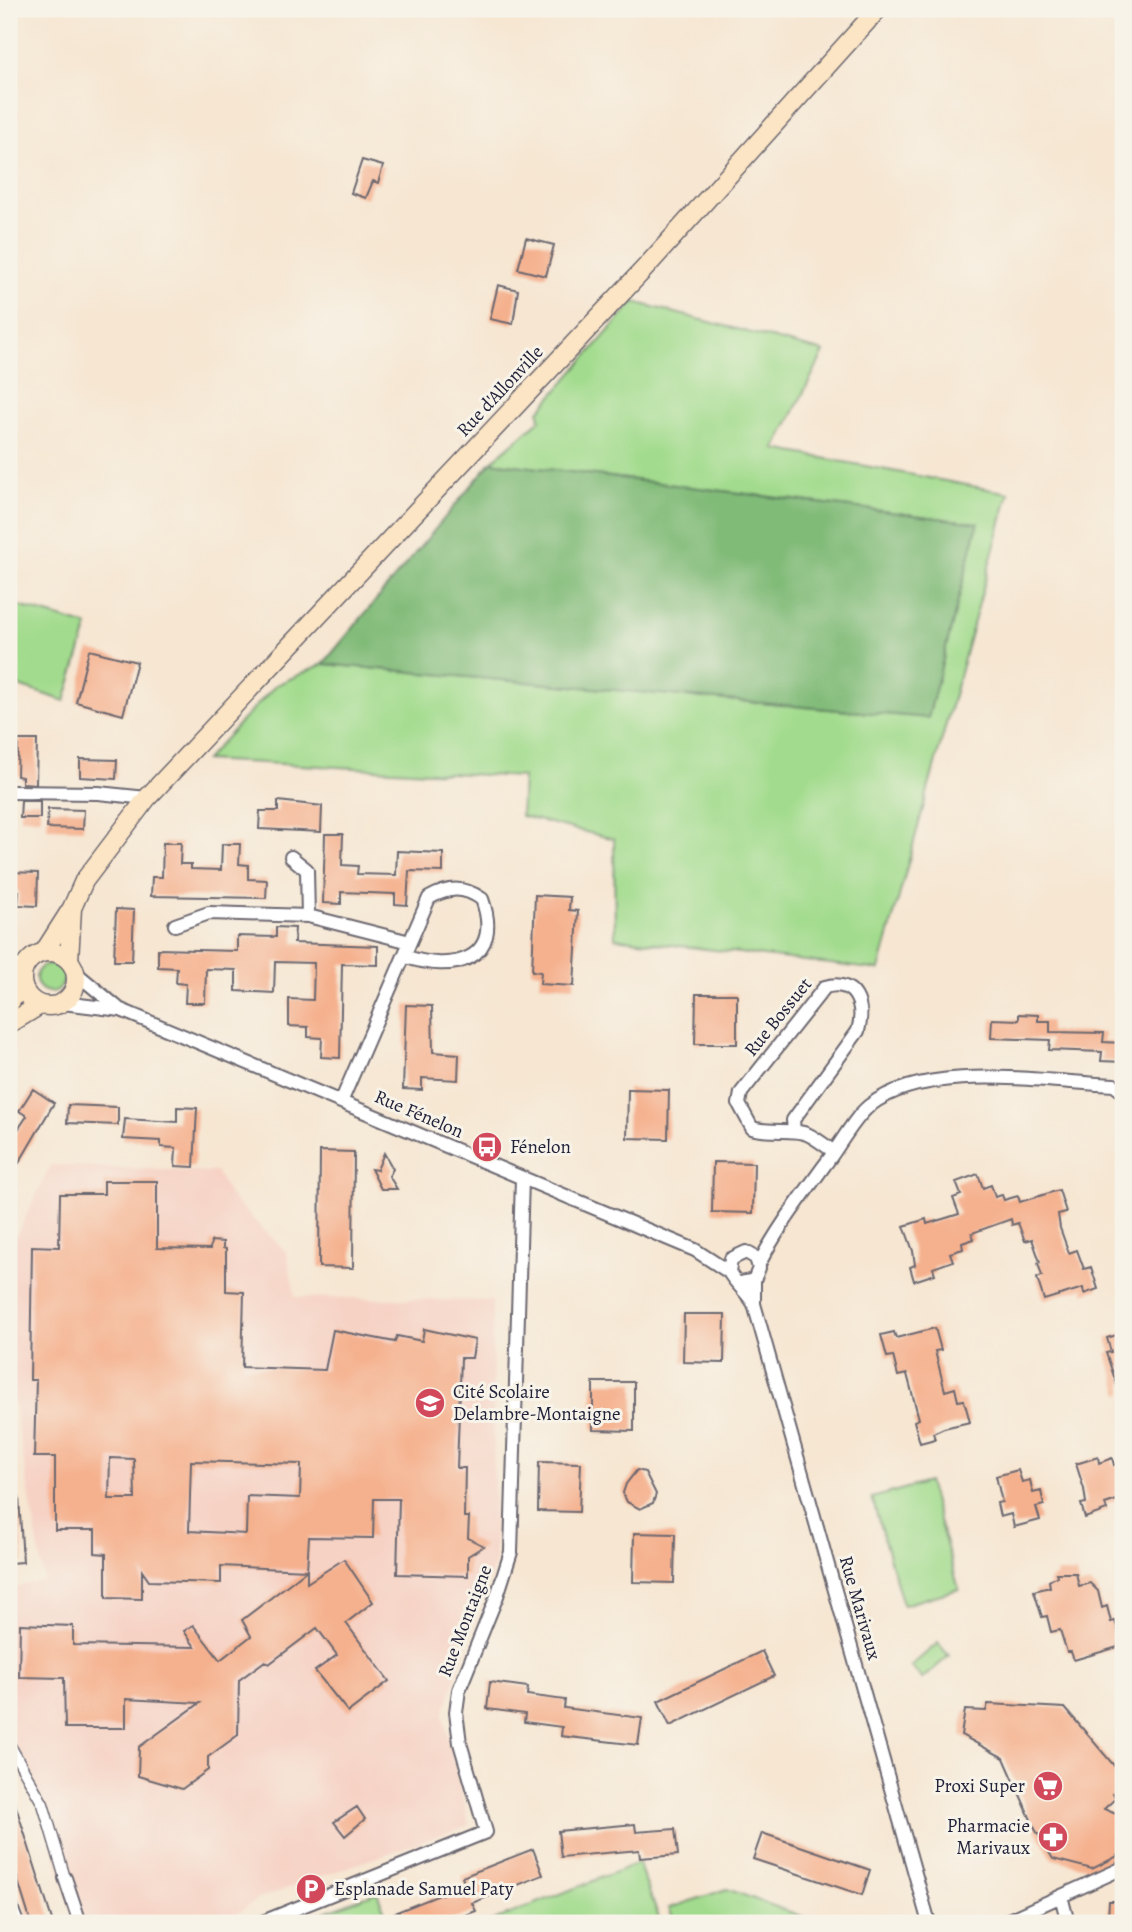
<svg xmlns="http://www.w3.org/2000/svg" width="1132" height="1932" font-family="Alegreya,serif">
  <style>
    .built { fill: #f6d2c4 }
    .green { fill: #a2db8d; stroke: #627e64; stroke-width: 2 }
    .forest { fill: #81bb78; stroke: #526e5a; stroke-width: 2 }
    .building { fill: #f5b18e; fill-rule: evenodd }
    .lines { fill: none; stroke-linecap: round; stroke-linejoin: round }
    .pedestrian-casing { stroke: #6c6770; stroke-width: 13 }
    .minor-casing { stroke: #6c6770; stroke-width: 16 }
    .secondary-casing { stroke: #6c6770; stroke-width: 21 }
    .pedestrian { stroke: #fff; stroke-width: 10 }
    .minor { stroke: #fff; stroke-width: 12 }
    .secondary { stroke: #fce5c4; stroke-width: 18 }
    .labels { text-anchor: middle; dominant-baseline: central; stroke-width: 6; stroke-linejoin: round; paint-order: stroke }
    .street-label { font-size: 19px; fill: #22223b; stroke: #f7f3e8 }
    .poi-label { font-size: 19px; fill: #22223b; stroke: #f7f3e8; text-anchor: start }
  </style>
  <rect width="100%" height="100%" fill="#f7f3e8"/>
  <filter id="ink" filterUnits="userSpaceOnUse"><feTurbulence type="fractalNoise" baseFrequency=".0143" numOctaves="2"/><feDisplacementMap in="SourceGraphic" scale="14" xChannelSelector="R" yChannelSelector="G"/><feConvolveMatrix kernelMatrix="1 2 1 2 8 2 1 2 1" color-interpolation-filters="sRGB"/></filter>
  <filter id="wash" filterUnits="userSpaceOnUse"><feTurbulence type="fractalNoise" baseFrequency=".00686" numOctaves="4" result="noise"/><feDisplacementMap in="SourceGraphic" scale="28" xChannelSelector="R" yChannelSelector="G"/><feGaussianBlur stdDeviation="1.57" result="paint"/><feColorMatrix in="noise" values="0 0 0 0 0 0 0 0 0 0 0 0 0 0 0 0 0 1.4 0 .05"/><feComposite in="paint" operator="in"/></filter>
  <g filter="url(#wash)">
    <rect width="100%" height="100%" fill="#f6e6d2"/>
    <!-- built -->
    <path class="built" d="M51,1165L216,1172L230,1196L287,1253L295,1297L492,1301L495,1563L443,1715L469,1825L257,1899L225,1923H74L32,1773L9,1780V1589L44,1580L9,1375V1250Z"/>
    <!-- green -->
    <path class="green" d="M634,302L824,352L775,449L1009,493L879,970L615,938L614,839L521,816L523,777L205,760L276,685L323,664L928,718L978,523L491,462L540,420L539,411Z
      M9,603L88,626L65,701L9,683Z
      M36 978a14 14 0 1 1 28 0a14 14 0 1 1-28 0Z
      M928,1482L959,1589L903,1605L872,1498Z
      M938,1643L949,1656L922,1679L911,1666Z
      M638,1863L661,1923H487Z
      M727,1889L820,1923H675L669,1908Z
      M377,1892L389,1923H297Z"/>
    <!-- forest -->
    <path class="forest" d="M491,462L978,523L928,718L323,664Z"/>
    <g id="blocks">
      <!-- building -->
      <path class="building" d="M362,160L383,166L378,183L373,181L366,198L351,193Z
        M526,238L554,245L546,276L518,269Z
        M498,285L518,290L513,324L490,319Z
        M89,650L137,662L123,715L76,702Z
        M18,740H37L36,784L22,783V777L17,776Z
        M80,759L117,760L116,779L80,777Z
        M21,801H40V818H20Z
        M278,801L322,806L321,832L259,829L260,811H278Z
        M48,809L84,810L83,829L47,828Z
        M325,834H343L342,865L358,866L357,874L396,875L397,851L443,853V872L409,871L407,905L395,904V894L341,892V904L323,903Z
        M163,843H181L180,864H191V869L221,870L222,844H240L239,864L248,865V879L267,880L266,898L151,896L152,877H162Z
        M9,872L38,873L37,906L18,905L19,891L9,890Z
        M535,895L570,897L569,910L578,911L574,986L540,984L541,972L532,971Z
        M116,909L134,910L132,961H114Z
        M276,927L295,928L294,943L378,946V965L342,964L340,1058L321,1057L322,1038L308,1037V1027L289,1026V999L313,1000L314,963L275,962L274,993L236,991V970L206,969L205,1003H185L186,984L176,983L177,968L158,967V949L237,951V936L276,937Z
        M696,994H737V1044H695Z
        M406,1005L432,1006L433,1052L459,1054L458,1080L422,1078V1090L403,1089Z
        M1019,1014L1038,1015V1021H1050V1032L1104,1033L1103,1042L1123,1043V1062L1101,1061L1102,1052L1049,1050L1050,1040L991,1038L992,1019L1019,1020Z
        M33,1089L54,1103L19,1163L9,1156V1143L27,1116L19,1111Z
        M628,1089L669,1090L668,1139L627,1138Z
        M68,1105L118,1107V1125L67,1123Z
        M177,1107L197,1108L194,1167L175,1166L176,1148L161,1147V1141L123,1139L125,1119L177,1122Z
        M320,1151L354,1152L353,1268L319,1267Z
        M384,1153L393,1169L389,1176L397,1189H381L371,1169L377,1170Z
        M713,1162L754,1163L753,1213L712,1212Z
        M978,1174L983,1188L991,1185L995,1197L1002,1195L1004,1200L1018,1196L1020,1202L1059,1190L1066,1212L1058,1214L1060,1228L1069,1253L1077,1250L1084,1269L1091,1267L1098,1289L1084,1294L1083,1288L1044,1300L1037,1278L1042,1276L1038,1263L1040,1262L1032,1239L1025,1241L1018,1223L1012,1225L1011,1219L972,1233L974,1239L962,1243L963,1249L950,1253L953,1261L933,1268L935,1274L914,1281L910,1267L915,1265L913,1251L904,1226L926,1219L927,1224L959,1214L953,1198L961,1195L956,1182Z
        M104,1181H157V1248L210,1249L211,1241L223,1242V1248L226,1249V1291L244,1292L242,1367L325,1370L333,1330L395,1342L397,1336L422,1341L424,1329L475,1340L472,1358H461L457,1468H465L464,1517H469L468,1538L484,1546L468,1556V1576L397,1574L399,1499H374L373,1538L309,1537L307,1570L221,1566V1583L149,1581L142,1571V1599L106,1598V1554L95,1553V1530H55V1457H34L36,1380H30L32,1246L59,1247L60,1194H104ZM110,1458L134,1459L135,1499H109ZM191,1461L301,1464L300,1498L247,1496L246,1534L189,1531Z
        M684,1314H725L724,1363L683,1362Z
        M935,1328L941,1350L935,1351L945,1391L955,1388L958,1401L964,1400L970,1422L944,1428L933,1433L935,1439L920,1443L914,1421L919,1419L907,1374L898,1376L893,1356L887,1357L881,1335L894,1332L896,1338Z
        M1123,1333V1393L1120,1394L1106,1353L1111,1352L1107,1338Z
        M593,1382H634V1431L593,1430Z
        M1098,1457L1099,1463L1112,1458L1114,1465L1123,1462V1498L1105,1504L1107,1510L1085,1518L1081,1504L1086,1503L1084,1489L1076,1464Z
        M539,1462L581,1463L579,1512L538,1511Z
        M637,1470L645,1472L656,1494L653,1503L640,1509L627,1502L623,1493L626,1484Z
        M1018,1470L1022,1482L1030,1480L1033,1493L1041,1491L1044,1505L1036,1507L1040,1520L1014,1527L1011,1514L1000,1517L997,1503L1002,1502L996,1476Z
        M9,1497H19L23,1562L9,1563Z
        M634,1533L675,1534L674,1583L633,1582Z
        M344,1559L373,1602L346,1623L389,1681L348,1712L315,1671L337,1655L317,1628L269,1664L265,1661L239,1680L238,1735L208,1757V1770L182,1789L138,1776L139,1747L200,1703L126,1699V1728H65L64,1678L19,1677L20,1624L73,1626V1645L195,1647L184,1631L193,1625L220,1660L251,1636L242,1620L307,1570V1583Z
        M1056,1573H1076L1079,1586L1090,1583L1098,1591L1102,1608L1107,1606L1111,1622L1115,1621L1120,1636L1118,1647L1074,1660L1071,1652H1067L1060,1630L1051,1632L1047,1616L1042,1617L1034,1591L1050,1587L1049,1581L1057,1576Z
        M762,1651L774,1676L670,1726L658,1701Z
        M490,1682L528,1687L527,1695L565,1700L564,1708L642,1718L638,1745L561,1736L562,1727L524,1722L525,1714L487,1709Z
        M988,1704L1065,1708L1123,1776V1785L1113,1794L1116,1798L1104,1809L1123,1817V1850L1116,1857L1092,1869L1053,1859L1035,1829L1004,1758L961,1735L965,1710L986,1711Z
        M12,1794L53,1923H31L9,1852V1795Z
        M357,1807L365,1819L345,1836L334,1822Z
        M635,1824L636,1832L675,1829L678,1855L640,1858L639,1850L561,1857L558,1831Z
        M762,1833L870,1870L862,1895L753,1859Z
        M533,1849L543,1875L472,1903L476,1911L445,1923H398L394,1913L465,1885L462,1877Z
        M1109,1901H1123V1920L1108,1919Z"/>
    </g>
  </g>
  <g filter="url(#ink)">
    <use href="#blocks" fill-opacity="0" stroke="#6c6770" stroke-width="2"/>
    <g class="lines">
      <!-- pedestrian casing -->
      <g class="pedestrian-casing">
        <path id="pedestrian" d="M9,1744L43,1804L65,1878"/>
      </g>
      <!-- minor casing -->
      <g class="minor-casing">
        <path id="minor" d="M9,792L98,793L147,798
          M291,857L307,870L308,916
          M175,925L209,913L308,916L410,942
          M9,963L23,968
          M76,973L118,1008
          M63,1003L121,1010L695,1250L729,1272
          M341,1102L429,898C449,887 463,886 482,899C504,960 453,974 404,956
          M794,1131L793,1120L858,1031C865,1006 856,978 825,987L741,1093L739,1104L752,1128C771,1134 792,1128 807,1134C816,1138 826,1146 834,1152
          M759,1264C777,1229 801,1198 824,1166C837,1150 853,1119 869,1106C925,1061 1045,1082 1114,1085L1123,1092
          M754,1280V1304L929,1923
          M740,1283L754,1280L759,1268L756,1258L746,1252L731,1259L729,1272C734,1282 747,1292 754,1304
          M65,1878L80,1923
          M1061,1896L1068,1923
          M9,1902L17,1923
          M260,1923L486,1832L460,1743L456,1712L459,1690L497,1596L511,1552L522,1178
          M1002,1923L1123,1868"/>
      </g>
      <!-- secondary casing -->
      <g class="secondary-casing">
        <path id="secondary" d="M22 979a27 27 0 1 1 54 0a27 27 0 1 1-54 0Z
          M44,952L72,908L84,881L147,798L646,267L878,9
          M69,960L72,908
          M9,1004L22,983
          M9,1024L40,1005"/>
      </g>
      <!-- pedestrian -->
      <use href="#pedestrian" class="pedestrian"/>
      <!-- minor -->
      <use href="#minor" class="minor"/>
      <!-- secondary -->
      <use href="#secondary" class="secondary"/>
    </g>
  </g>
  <!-- icons -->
  <defs>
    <g id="bus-disc" transform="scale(1.575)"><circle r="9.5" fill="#d1495b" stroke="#f7f3e8"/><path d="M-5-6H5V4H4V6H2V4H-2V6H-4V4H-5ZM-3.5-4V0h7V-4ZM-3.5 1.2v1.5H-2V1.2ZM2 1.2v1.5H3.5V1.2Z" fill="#fff"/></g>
    <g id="university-disc" transform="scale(1.575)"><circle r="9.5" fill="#d1495b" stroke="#f7f3e8"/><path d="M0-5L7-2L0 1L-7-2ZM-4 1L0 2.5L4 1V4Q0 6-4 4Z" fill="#fff"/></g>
    <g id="supermarket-disc" transform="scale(1.575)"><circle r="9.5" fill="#d1495b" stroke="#f7f3e8"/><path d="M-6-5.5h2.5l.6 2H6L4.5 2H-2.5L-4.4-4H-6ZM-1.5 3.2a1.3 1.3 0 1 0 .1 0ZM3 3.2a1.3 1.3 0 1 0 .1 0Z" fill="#fff"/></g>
    <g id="pharmacy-disc" transform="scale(1.575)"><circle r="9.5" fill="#d1495b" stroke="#f7f3e8"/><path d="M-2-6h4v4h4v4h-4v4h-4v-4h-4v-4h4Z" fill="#fff"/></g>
    <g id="parking-disc" transform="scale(1.575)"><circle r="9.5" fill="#d1495b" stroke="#f7f3e8"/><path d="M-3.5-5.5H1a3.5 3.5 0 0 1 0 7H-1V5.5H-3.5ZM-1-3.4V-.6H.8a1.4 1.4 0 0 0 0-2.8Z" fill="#fff"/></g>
  </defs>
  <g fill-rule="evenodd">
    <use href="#bus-disc" x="487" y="1147"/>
    <use href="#university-disc" x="430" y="1403"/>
    <use href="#supermarket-disc" x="1048" y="1786"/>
    <use href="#pharmacy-disc" x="1053" y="1837"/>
    <use href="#parking-disc" x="311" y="1889"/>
  </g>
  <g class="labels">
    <!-- street labels -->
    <g class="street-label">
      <text transform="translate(500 391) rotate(-47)">Rue d'Allonville</text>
      <text transform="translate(778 1017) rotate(-51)">Rue Bossuet</text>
      <text transform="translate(419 1114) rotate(23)">Rue Fénelon</text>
      <text transform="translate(860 1608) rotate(74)">Rue Marivaux</text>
      <text transform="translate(465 1621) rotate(-69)">Rue Montaigne</text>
    </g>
    <!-- poi labels -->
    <g class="poi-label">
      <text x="510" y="1147">Fénelon</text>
      <text x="453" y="1392">Cité Scolaire<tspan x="453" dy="22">Delambre-Montaigne</tspan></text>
      <text x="1025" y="1786" text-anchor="end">Proxi Super</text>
      <text x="1030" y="1826" text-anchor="end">Pharmacie<tspan x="1030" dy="22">Marivaux</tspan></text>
      <text x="334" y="1889">Esplanade Samuel Paty</text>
    </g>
  </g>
  <!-- margin -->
  <rect width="1132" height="1932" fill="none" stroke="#f7f3e8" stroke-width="35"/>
</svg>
